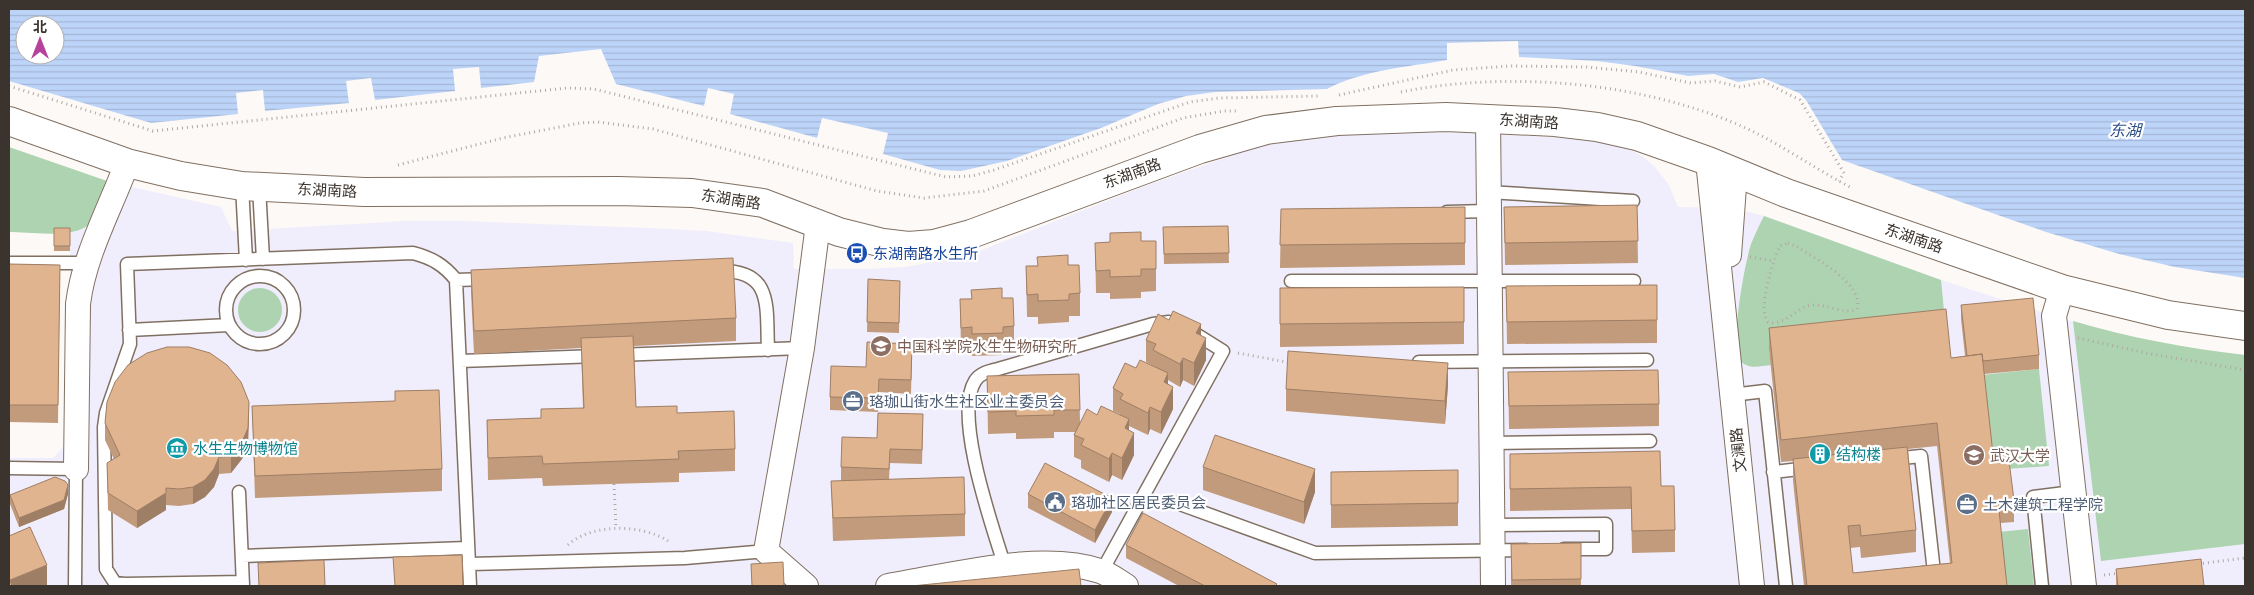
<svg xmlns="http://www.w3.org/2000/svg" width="2254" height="595" font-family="'Libre Baskerville','Noto Sans SC',serif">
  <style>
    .education { fill: #f0eefc }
    .green { fill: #aed3b1 }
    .water { fill: url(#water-rules); fill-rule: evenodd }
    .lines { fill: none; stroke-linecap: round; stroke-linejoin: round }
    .service-casing { stroke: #807062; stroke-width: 15 }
    .minor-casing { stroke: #807062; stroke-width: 26 }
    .tertiary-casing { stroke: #807062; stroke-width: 30 }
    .path { stroke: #aea8a4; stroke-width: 3; stroke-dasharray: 1 4; stroke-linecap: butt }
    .service { stroke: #fff; stroke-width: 12 }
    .minor { stroke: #fff; stroke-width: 24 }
    .tertiary { stroke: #fff; stroke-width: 28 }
    .wall { fill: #c29b7c; fill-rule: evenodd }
    .shaded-wall { fill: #9e7e65 }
    .building { fill: #e1b490; stroke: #9e7e65 }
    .labels { text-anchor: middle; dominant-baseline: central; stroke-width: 4.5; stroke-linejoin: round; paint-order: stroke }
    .street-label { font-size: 15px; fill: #3b332d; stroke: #fff }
    .transit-label { font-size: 15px; fill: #164399; stroke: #fff; text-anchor: start }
    .education-label { font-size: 15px; fill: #785e54; stroke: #fff; text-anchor: start }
    .service-label { font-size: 15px; fill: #4e5e75; stroke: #fff; text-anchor: start }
    .culture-label { font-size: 15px; fill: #0d838f; stroke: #fff; text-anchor: start }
    .water-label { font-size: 16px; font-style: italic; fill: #2b4f86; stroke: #fff }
  </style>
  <defs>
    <pattern id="water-rules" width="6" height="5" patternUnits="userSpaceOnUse" patternTransform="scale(1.25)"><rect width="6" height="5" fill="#bdd4f9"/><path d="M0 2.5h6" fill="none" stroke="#a3b6d6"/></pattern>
  </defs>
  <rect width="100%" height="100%" fill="#fdf9f6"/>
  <!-- education -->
  <path class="education" d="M1444,132L1589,139L1625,147L1642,156L1655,167L1669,185L1678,207L1733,208L1764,216L1941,280L2054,316L2120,335L2199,350L2245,355V586H9V458H53L66,444L70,423V233L83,229L110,182L221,207L232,231L406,221H462L648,228L706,231L793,243L794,269H866L905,267L969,255L1145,186L1250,149L1273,143L1339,135Z"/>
  <!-- green -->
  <path class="green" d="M9,147L110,182C105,193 97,216 89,224C76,239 28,232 9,232Z
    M1764,216L1941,280L1946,331L1769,350L1771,365C1762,366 1752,369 1744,364C1727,352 1745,263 1751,244C1755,235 1759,225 1764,216Z
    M238 310a22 22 0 1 1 44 0a22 22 0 1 1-44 0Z
    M2073,321C2130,338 2187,348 2245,355V544L2101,561Z
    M2039,369L2049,466L1992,470L1982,375Z
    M2028,529L2034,586H2005L1999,532Z"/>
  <!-- water -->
  <path class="water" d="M9,9H2245V278L2175,267L2119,254L2046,232L1842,160L1806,100L1799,93L1763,78L1738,82L1714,74L1688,76L1635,66L1597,61L1519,57L1518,41L1447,43V60C1408,67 1363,70 1327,89L1215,92L1186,96L1158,104L1101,128L1007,161L961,171L940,170L883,154L888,133L822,118L817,138L730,114L734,94L708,88L704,106L616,84L601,49L539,56L534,82L481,88L479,67L453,69L455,91L375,100L371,78L346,81L349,103L265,111L263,90L236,93L238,114L151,123L9,81ZM25,25H55V55H25Z"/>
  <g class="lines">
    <!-- service casing -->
    <g class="service-casing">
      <path id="service" d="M242,186L246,260
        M259,187L263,259
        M1488,192L1633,201
        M1447,212L1488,211
        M9,263H87
        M718,271C774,269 766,307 768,350
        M226 310a34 34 0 1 1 68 0a34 34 0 1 1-68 0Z
        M456,280L488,279
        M1291,281H1634
        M129,330L229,325
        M617,355L802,348
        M460,361L597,356
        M1419,362L1647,360
        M1732,395L1765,391L1786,586
        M1491,443L1650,441
        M1893,459L1921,456L1934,572L1923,573
        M9,468L76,469L75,586
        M1773,472L1808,468
        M239,492L243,586
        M1177,503L1315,553L1526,550
        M1492,525L1606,524V549H1564
        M242,556L467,548
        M470,564L685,558L766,551
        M1005,567C993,528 953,416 975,381C980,373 989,371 998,369L1153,324L1169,322
        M1102,571L1223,351L1191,331
        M243,582L125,584L115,583L106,569L104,427L106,413L130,344L127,264L413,253C432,258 444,265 456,280L470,586
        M2042,586L2033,497L2073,492"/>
    </g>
    <!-- minor casing -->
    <g class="minor-casing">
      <path id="minor" d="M1488,118L1493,586
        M1708,161L1752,586
        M1729,255L1735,173
        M2062,289L2054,316L2084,586
        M76,469L78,304C84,255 110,209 127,163
        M806,586L766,551L802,348L818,224
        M888,586C949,576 1041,551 1100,571C1109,574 1118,581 1126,586"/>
    </g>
    <!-- tertiary casing -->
    <g class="tertiary-casing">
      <path id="tertiary" d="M9,121L127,163L181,176L242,186L364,192L618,191L692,193L763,203L839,232L883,243L908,246L934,244L971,234L1200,149L1266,130L1337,121L1446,117L1555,122L1597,127L1637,136L1708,161L1786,193L2062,289L2168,315L2245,326"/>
    </g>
    <!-- path -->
    <path class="path" d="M9,86L153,131L567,88L594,89L946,177L972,176L994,170L1190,102L1219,98L1318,96
      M1401,92C1511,70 1648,82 1750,130C1785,147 1817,170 1852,188
      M1339,95L1453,70L1510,66L1586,67L1639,72L1691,83L1715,81L1740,87L1764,82L1800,100L1844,173L1839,181
      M398,165L503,138L580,123L598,122L653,129L877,191L924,198L984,191L1183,118L1224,111H1239
      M1788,243L1796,246C1815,259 1864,283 1857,309C1843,316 1824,301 1807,306C1795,311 1782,326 1768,322C1757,309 1773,261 1780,246Z
      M1750,257L1773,261
      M2078,338L2151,354L2245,370
      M1238,353L1291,363
      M614,484L616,528
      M568,545C592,523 642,524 668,541
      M2198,564L2245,558
      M2104,575L2120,573"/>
    <!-- service -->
    <use href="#service" class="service"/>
    <!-- minor -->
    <use href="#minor" class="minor"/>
    <!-- tertiary -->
    <use href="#tertiary" class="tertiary"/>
  </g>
  <!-- wall -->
  <path class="wall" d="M1637,205L1638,263L1505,265L1504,207Z
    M1465,207V265L1280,268L1281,209Z
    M1228,226L1229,263L1164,264L1163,227Z
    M54,228H70V251H54Z
    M1141,241L1156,269V291L1141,292V298L1110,299V293H1096L1095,243Z
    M9,264L60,265L58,423L9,422Z
    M1068,265L1080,293V316H1069V322L1038,324V317H1027L1026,266Z
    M471,270L736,318V341L634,346L636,407L677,413L735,449V471L679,473V482L543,486L542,478L488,480L487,420L541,418L583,408L581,348L474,354L471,293Z
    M868,279L900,281L899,333L867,332Z
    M1657,285V343L1507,344L1506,286Z
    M1464,287V344L1280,347V288Z
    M1002,298L1014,326V348L1003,349V355L972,356V350H961L960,299Z
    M1961,305L2039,355V369L1984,374L1993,454L2014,500V522L2000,523L2007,586H1804L1793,481V461L1781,462L1769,350V328L1951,358L1965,356L1961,319ZM1937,446L1950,563L1853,573L1850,548L1860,547L1861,558L1916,552V530L1908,449Z
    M1201,335L1206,360L1194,386L1183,380L1180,387L1168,380V384L1173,409L1161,434L1150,429L1148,435L1129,426V430L1134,455L1122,480L1112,475L1109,482L1081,468V460L1074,457V435L1075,432H1054V438L1016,439V433L988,434L987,376L1079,374L1080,423L1097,415L1120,414L1113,411V388L1136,368L1153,366L1146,362V340Z
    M912,358L911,394L879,392L878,412L830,410V397L866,367Z
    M1508,372L1659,404V426L1509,429Z
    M1448,385L1445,424L1286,411V389Z
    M252,406L442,469V491L255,498Z
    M249,419L248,445L242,459L231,473L219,474L214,487L205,497L193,504L179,506L166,505V510L137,528L108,510L107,463L114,459L105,440V423Z
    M923,428L922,464L890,463L889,479L965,514V536L833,541L831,481H841V467L877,438Z
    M1510,454L1661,486L1675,530V552L1632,553L1631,509L1510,511Z
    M1203,467L1315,492L1304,524L1203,490Z
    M1331,472L1458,503V526L1331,528Z
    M68,494L64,509L19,527L10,504V495Z
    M1028,494L1112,512L1095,543L1028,508Z
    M1581,543V586H1511V544Z
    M1126,545L1277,586H1179L1126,558Z
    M2116,569L2204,586H2116Z"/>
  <!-- shaded-wall -->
  <path class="shaded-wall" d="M1201,324V347L1196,333Z
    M1206,338V360L1194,386V363Z
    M1183,358V380L1180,387V364Z
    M1448,363V385L1445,424V401Z
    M1168,373V396L1164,382Z
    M1173,387V409L1161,434V412Z
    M249,402L248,445L242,459L231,473V456Z
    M1150,407V429L1148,435V413Z
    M1129,419V442L1125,428Z
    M1134,433V455L1122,480V458Z
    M1112,453V475L1109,482V459Z
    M219,457V474L214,487L205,497L193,504V487Z
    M1315,469V492L1304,524V502Z
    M68,485V494L64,509L19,527V518Z
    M166,493V510L137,528V511Z
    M1112,498V512L1095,543V530Z
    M47,565V586H10V580Z"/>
  <!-- building -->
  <path class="building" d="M1637,205L1638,241L1505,243L1504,207Z
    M1465,207V243L1280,245L1281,209Z
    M1228,226L1229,253L1164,254L1163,227Z
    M54,228H70V246H54Z
    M1141,232V241H1156V269H1141V276L1110,277V270L1096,271L1095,243L1110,242V233Z
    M1068,255V265H1079L1080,293L1069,294V300L1038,301V294L1027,295L1026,266H1038L1037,257Z
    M733,258L736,318L474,331L471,270Z
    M9,264L60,265L58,405H9Z
    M868,279L900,281L899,323L867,322Z
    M1657,285V320L1507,322L1506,286Z
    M1464,287V322L1280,324V288Z
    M1002,288V298H1013L1014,326L1003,327V333L972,334V327L961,328L960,299H972L971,290Z
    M2033,298L2039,355L1983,361L1982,354L1967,356L1961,305Z
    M1946,309L1951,358L1982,354L1993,454L2008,453L2014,500L1998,501L2007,586H1807L1793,459L1907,447L1916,530L1861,536L1860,525L1848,526L1853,573L1952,563L1937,423L1781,440L1769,328Z
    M1173,311L1201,324L1196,333L1206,338L1194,363L1183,358L1180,364L1153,350L1156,344L1146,340L1158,314L1169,320Z
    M633,336L636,407L677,406V413L734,411L735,449L678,451L679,459L543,464L542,456L488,458L487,420L541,418V409L584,408L581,338Z
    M867,342L912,344L911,380L879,379L878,398L830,397L831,366L866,367Z
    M167,347H189L210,353L227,365L241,382L249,402L248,428L242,442L231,456L219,457L214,469L205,480L193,487L179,489L166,488V493L137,511L108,493L107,463L120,455L105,423L107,402L115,382L128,365L147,353Z
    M1288,351L1448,363L1445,401L1286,389Z
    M1140,360L1168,373L1164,382L1173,387L1161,412L1150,407L1148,413L1120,399L1123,394L1113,388L1125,363L1136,368Z
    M1658,370L1659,404L1509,406L1508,372Z
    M1079,374L1080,410H1054V415L1016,416V411L988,412L987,376Z
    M439,390L442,469L255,476L252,406L395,401V391Z
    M1101,406L1129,419L1125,428L1134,433L1122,458L1112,453L1109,459L1081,445L1084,439L1074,435L1087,409L1097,415Z
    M878,413L923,414L922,450L890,449L889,469L841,467L842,437L877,438Z
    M1215,435L1315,469L1304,502L1203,467Z
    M1660,451L1661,486H1674L1675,530L1632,531L1631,487L1510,489V454Z
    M1045,463L1112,498L1095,530L1028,494Z
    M1458,470V503L1331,505V472Z
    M55,477L65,481L68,485L64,500L19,518L10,495Z
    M964,477L965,514L833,518L831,481Z
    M1143,513L1277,584L1275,586H1205L1126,545Z
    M30,527L47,565L10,580L12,586H9V536Z
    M1581,543V579L1512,580L1511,544Z
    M462,555L463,586H395L393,557Z
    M2201,559L2204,586H2118L2116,569Z
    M324,560L325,586H259L258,563Z
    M783,562L784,586H752L751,564Z
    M1079,569L1081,586H912Z"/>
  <!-- icons -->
  <defs>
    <g id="bus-disc" transform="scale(1.125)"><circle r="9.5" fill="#1a4fb4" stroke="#fff"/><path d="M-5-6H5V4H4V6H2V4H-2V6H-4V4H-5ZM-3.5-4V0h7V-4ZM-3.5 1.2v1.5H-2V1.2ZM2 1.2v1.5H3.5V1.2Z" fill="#fff"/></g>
    <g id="university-disc" transform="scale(1.125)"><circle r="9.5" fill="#8d6e63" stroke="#fff"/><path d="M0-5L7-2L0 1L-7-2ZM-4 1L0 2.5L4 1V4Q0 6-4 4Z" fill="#fff"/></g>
    <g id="office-disc" transform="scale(1.125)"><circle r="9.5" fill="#5c6f8a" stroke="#fff"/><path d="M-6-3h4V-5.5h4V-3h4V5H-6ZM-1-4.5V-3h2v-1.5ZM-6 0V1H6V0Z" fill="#fff"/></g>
    <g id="museum-disc" transform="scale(1.125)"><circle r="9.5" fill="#0f9aa8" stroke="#fff"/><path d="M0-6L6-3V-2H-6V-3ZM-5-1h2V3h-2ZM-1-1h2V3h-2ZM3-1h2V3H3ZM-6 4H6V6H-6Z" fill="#fff"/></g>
    <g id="building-disc" transform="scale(1.125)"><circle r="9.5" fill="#0f9aa8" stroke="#fff"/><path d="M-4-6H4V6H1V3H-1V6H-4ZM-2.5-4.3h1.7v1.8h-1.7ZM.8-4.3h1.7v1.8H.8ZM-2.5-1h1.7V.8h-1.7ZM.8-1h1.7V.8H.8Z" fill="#fff"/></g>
    <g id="civic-disc" transform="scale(1.125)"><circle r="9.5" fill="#5c6f8a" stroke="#fff"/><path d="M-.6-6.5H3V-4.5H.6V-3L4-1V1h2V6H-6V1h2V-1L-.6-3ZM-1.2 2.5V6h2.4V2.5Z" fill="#fff"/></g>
  </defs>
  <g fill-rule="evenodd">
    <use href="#bus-disc" x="857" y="253"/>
    <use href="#university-disc" x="881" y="346"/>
    <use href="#office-disc" x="853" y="401"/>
    <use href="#museum-disc" x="177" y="448"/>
    <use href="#building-disc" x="1820" y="454"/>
    <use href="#university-disc" x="1974" y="455"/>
    <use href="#civic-disc" x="1055" y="502"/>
    <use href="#office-disc" x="1967" y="504"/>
  </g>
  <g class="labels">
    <!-- street labels -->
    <g class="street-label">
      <text transform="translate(1529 121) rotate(4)">东湖南路</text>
      <text transform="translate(1132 173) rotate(-20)">东湖南路</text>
      <text transform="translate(327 190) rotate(3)">东湖南路</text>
      <text transform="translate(731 199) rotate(9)">东湖南路</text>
      <text transform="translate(1914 238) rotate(19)">东湖南路</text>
      <text transform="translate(1738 450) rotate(-96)">文澜路</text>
    </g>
    <!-- transit labels -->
    <g class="transit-label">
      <text x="873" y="253">东湖南路水生所</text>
    </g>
    <!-- education labels -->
    <g class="education-label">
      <text x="897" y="346">中国科学院水生生物研究所</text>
      <text x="1990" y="455">武汉大学</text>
    </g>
    <!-- service labels -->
    <g class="service-label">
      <text x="869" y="401">珞珈山街水生社区业主委员会</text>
      <text x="1071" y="502">珞珈社区居民委员会</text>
      <text x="1983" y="504">土木建筑工程学院</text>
    </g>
    <!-- culture labels -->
    <g class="culture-label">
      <text x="193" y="448">水生生物博物馆</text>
      <text x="1836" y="454">结构楼</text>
    </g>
    <!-- water labels -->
    <g class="water-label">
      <text x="2125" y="130">东湖</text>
    </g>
  </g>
  <!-- border -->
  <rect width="2254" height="595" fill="none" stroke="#3b332d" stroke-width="20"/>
  <!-- north arrow -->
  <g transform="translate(40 40)"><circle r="24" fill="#ffffff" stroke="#b1adab"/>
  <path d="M0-4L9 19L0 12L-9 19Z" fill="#b5429b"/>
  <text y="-8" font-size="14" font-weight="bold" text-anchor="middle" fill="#3b332d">北</text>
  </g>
</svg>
